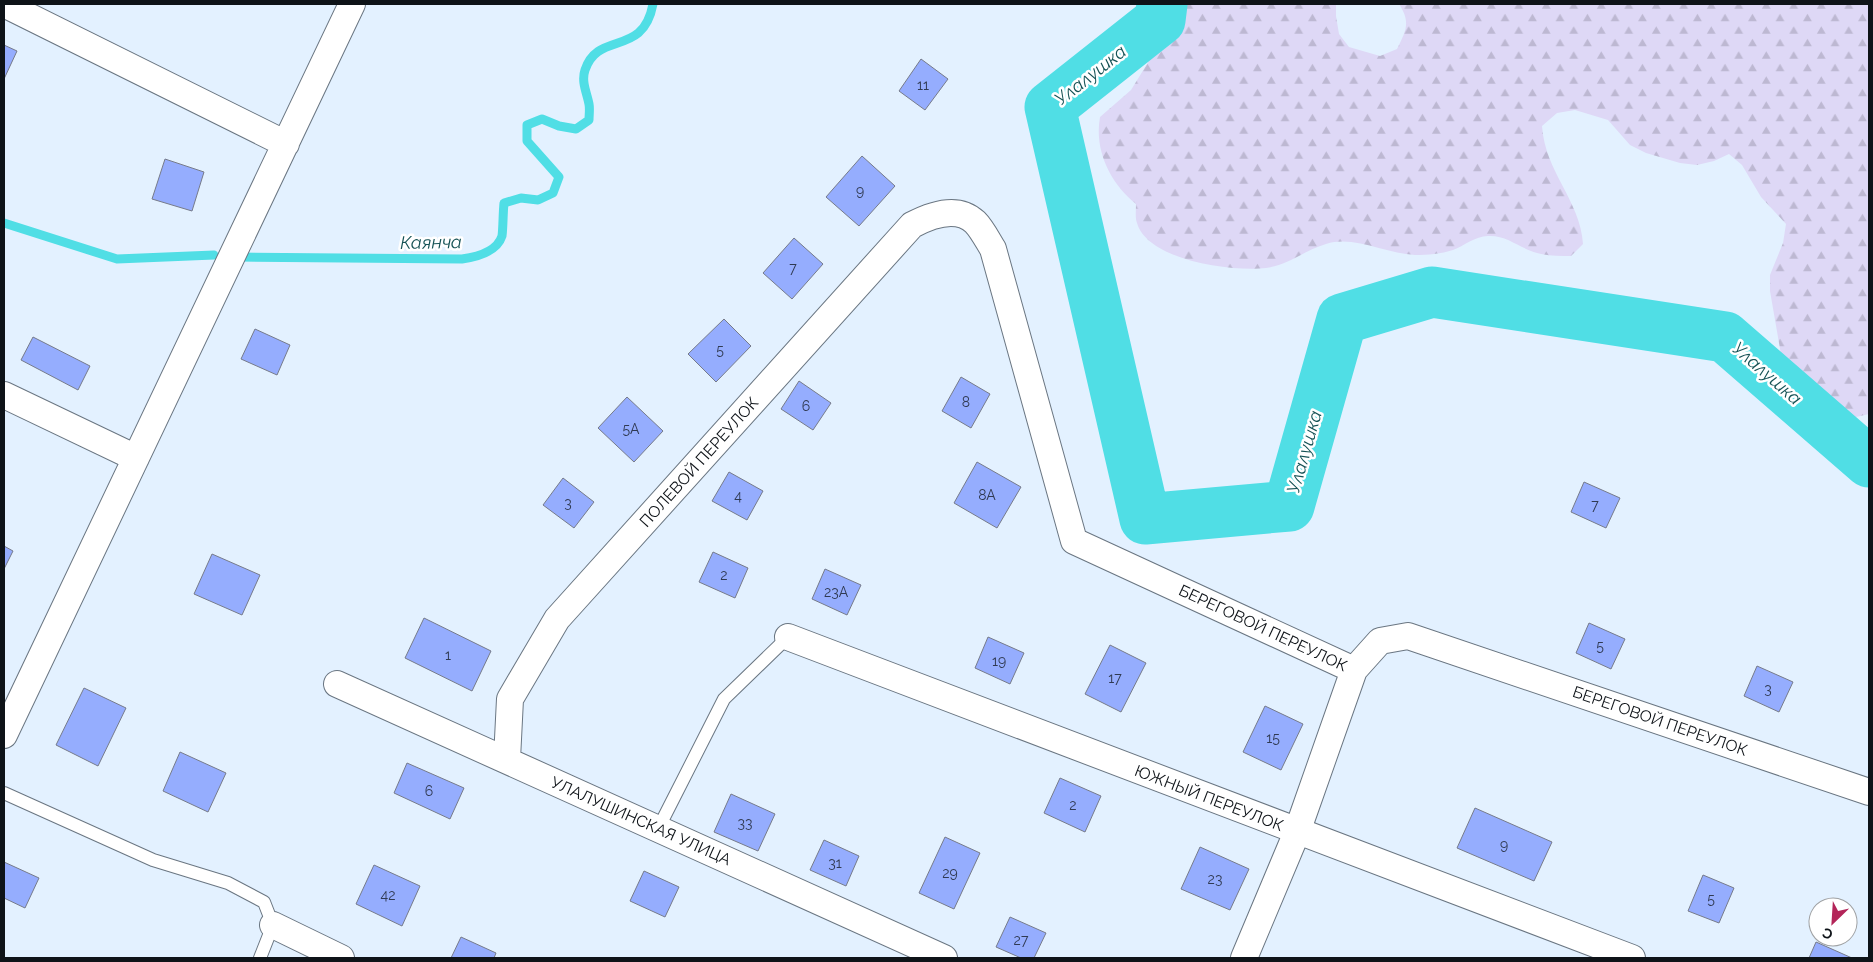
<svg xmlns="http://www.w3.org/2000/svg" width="1873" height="962" font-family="Raleway,sans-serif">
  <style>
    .forest { fill: url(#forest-firs) }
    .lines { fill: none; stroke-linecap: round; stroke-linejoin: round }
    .stream { stroke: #50dee5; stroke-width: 9 }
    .river { stroke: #50dee5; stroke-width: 51 }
    .building { fill: #95adfe; stroke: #767b8a }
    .lane-casing { stroke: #6a7682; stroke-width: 14 }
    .street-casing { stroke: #6a7682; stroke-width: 28 }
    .lane { stroke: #fff; stroke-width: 12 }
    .street { stroke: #fff; stroke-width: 26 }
    .labels { text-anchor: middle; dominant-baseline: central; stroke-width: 5; stroke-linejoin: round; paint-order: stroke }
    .number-label { font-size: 14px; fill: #303a52 }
    .street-label { font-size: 16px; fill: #0e1318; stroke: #fff }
    .water-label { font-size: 18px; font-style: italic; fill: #155255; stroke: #fff }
  </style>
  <defs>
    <pattern id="forest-firs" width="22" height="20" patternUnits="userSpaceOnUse" patternTransform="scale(1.25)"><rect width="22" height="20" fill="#ded8f6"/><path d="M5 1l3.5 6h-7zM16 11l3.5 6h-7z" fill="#bdb8d2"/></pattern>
  </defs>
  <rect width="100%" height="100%" fill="#e3f1ff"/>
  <!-- forest -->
  <path class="forest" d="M1184,4H1336V16L1339,34L1349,47L1380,56L1397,49C1406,31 1411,22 1399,4H1869V414L1856,417L1838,415L1820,410L1806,400L1783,366L1770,291V275L1783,243L1786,224L1761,197L1742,165L1729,154L1714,161L1697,165L1680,163L1646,153L1630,145L1608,120L1575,110L1557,113L1542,126C1545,172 1580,200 1583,244L1571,256C1560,256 1548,256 1537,253C1519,248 1507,235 1488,236C1475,236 1464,246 1453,250C1441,254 1428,255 1415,255C1386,254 1354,235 1326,244C1305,250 1289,265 1266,268C1233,272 1148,261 1137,223C1135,218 1136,210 1136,204C1110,183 1094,150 1100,117L1131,90Z"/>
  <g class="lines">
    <!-- stream -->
    <path class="stream" d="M4,223L117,259L214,255
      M237,257L462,259C476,257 497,252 502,236C503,230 503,212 504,203L521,198L538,200L553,193L559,177L527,141V125L542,119L559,126L576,129L589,120C589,115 590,109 589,104C587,93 581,82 585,70C598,30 643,58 653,4"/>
    <!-- river -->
    <path class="river" d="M1162,4L1160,20L1050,107L1145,519L1289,506L1342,319L1432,292L1725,337L1869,462"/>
  </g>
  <!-- building -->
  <path class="building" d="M4,45L17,51L4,79Z
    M921,59L948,79L925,110L899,91Z
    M862,156L895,186L859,226L826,197Z
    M165,159L204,172L192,211L152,199Z
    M794,238L823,264L792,299L763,273Z
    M724,319L751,346L716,382L688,354Z
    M255,329L290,345L277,375L241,359Z
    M33,337L90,366L78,390L21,360Z
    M961,377L990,394L971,428L942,411Z
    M799,381L831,403L813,430L781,409Z
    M627,397L663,431L634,462L598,428Z
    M977,462L1021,487L997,528L954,503Z
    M729,472L763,491L747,520L712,501Z
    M563,478L594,502L574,528L543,505Z
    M1584,482L1620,498L1606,528L1571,512Z
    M4,546L13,551L4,569Z
    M713,552L748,568L735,598L699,582Z
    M212,554L260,575L242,615L194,594Z
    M825,569L861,585L847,615L812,599Z
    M424,618L491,651L472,691L405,658Z
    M1589,623L1625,639L1611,669L1576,653Z
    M988,637L1024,653L1010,684L975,668Z
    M1110,645L1146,663L1121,712L1085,694Z
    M1757,666L1793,682L1779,712L1744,696Z
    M84,688L126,708L98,766L56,745Z
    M1265,706L1303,724L1281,770L1243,752Z
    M180,752L226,773L208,812L163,791Z
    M407,763L464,788L450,819L394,793Z
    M1060,778L1101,796L1085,832L1044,813Z
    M731,794L775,814L758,851L714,832Z
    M1475,808L1552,842L1534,881L1457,848Z
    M945,837L980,853L954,909L919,893Z
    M824,840L859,856L846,886L810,870Z
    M1200,847L1249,869L1230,910L1181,889Z
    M4,862L39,878L25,908L4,898Z
    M374,865L420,886L402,926L356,904Z
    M644,871L679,887L665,917L630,901Z
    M1703,875L1734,888L1719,923L1688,911Z
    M1010,917L1046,933L1034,958H1021L996,947Z
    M461,937L496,953L494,958H451Z
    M1816,942L1852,958H1809Z"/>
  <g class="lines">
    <!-- lane casing -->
    <g class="lane-casing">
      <path id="lane" d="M4,793L153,860L228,883L264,902L273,925L260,958
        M658,829L724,699L788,637"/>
    </g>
    <!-- street casing -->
    <g class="street-casing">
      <path id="street" d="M4,4L286,144
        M4,395L136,458
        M788,637L1632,958
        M337,684L944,958
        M4,735L352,4
        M507,759L510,699L557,619L912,225C931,215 957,205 975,222C982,229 988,241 993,249L1074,541L1354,670L1380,641L1408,636L1869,792
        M273,925L341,958
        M1244,958L1297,832L1354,670"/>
    </g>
    <!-- lane -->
    <use href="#lane" class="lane"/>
    <!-- street -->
    <use href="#street" class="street"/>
  </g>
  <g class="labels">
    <!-- number labels -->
    <g class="number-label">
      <text x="923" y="85">11</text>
      <text x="860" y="191">9</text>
      <text x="793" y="268">7</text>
      <text x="720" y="350">5</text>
      <text x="966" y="402">8</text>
      <text x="806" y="406">6</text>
      <text x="631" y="429">5А</text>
      <text x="987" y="495">8А</text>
      <text x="738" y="496">4</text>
      <text x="568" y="503">3</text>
      <text x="1595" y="505">7</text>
      <text x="724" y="575">2</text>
      <text x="836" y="592">23А</text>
      <text x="1600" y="646">5</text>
      <text x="448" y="655">1</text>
      <text x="999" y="661">19</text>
      <text x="1115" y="678">17</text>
      <text x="1768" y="689">3</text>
      <text x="1273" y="738">15</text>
      <text x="429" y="791">6</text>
      <text x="1073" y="805">2</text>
      <text x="745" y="823">33</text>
      <text x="1504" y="845">9</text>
      <text x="835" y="863">31</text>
      <text x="950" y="873">29</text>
      <text x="1215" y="879">23</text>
      <text x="388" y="895">42</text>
      <text x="1711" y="899">5</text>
      <text x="1021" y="940">27</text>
    </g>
    <!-- street labels -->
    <g class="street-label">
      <text transform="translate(699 462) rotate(-48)">ПОЛЕВОЙ ПЕРЕУЛОК</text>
      <text transform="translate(1263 628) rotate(25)">БЕРЕГОВОЙ ПЕРЕУЛОК</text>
      <text transform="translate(1660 721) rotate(19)">БЕРЕГОВОЙ ПЕРЕУЛОК</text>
      <text transform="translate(1209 798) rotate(21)">ЮЖНЫЙ ПЕРЕУЛОК</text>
      <text transform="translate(641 821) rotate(24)">УЛАЛУШИНСКАЯ УЛИЦА</text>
    </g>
    <!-- water labels -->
    <g class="water-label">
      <text transform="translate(1090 75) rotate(-38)">Улалушка</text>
      <text transform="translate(431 242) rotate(-1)">Каянча</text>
      <text transform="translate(1767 373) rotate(41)">Улалушка</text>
      <text transform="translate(1304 452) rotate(-74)">Улалушка</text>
    </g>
  </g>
  <!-- border -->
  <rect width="1873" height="962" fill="none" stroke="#0e1318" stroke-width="10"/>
  <!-- north arrow -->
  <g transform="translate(1833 922) rotate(205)"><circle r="24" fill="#ffffff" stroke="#9fa1a3"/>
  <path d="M0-4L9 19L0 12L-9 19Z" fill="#b32559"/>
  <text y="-8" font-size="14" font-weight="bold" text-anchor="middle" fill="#0e1318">С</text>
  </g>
</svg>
